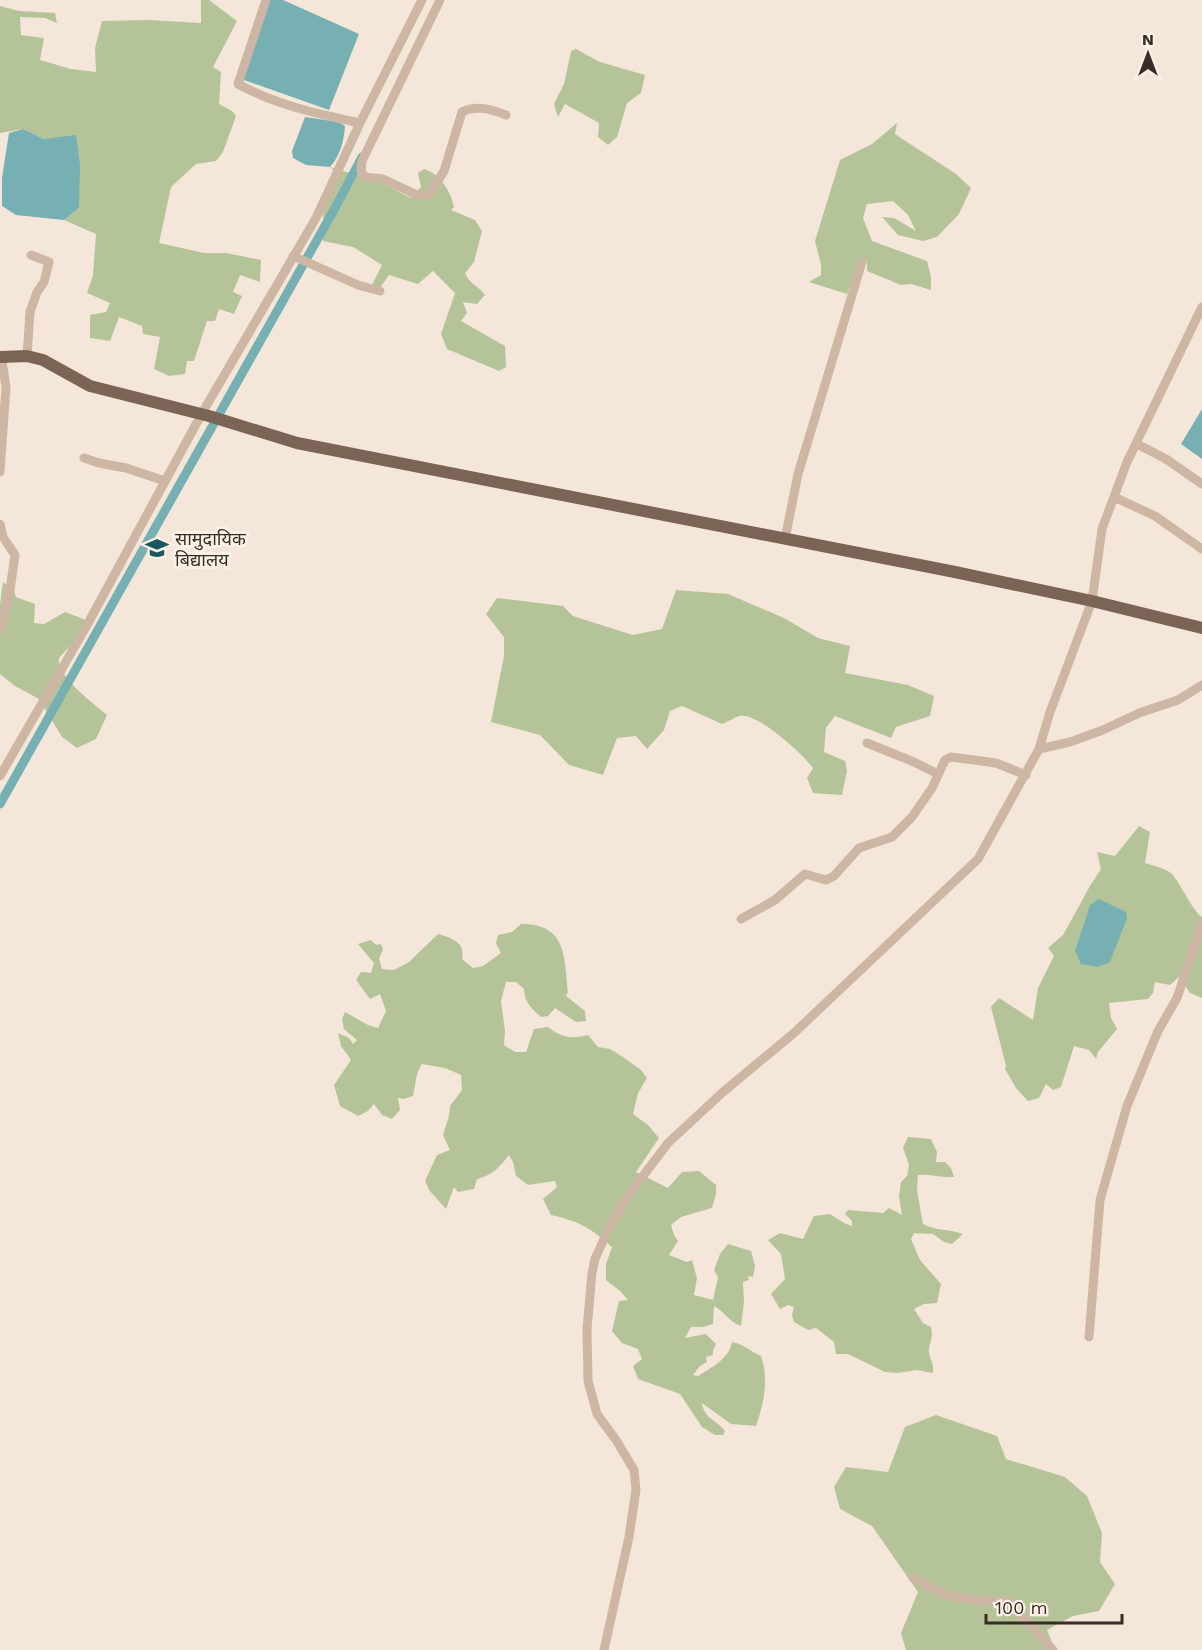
<svg xmlns="http://www.w3.org/2000/svg" width="1202" height="1650" font-family="'Work Sans','Noto Sans Devanagari',sans-serif">
  <style>
    .green { fill: #b5c498 }
    .water { fill: #76b0b3 }
    .lines { fill: none; stroke-linecap: round; stroke-linejoin: round }
    .canal { stroke: #76b0b3; stroke-width: 9 }
    .minor { stroke: #cdb7a4; stroke-width: 9 }
    .major { stroke: #7b6356; stroke-width: 12 }
    .labels { text-anchor: middle; dominant-baseline: central; stroke-width: 6; stroke-linejoin: round; paint-order: stroke }
    .poi-label { font-size: 18px; fill: #372c26; stroke: #fbf1e6; text-anchor: start }
  </style>
  <rect width="100%" height="100%" fill="#f4e7d9"/>
  <!-- green -->
  <path class="green" d="M201,0H209L237,21L213,67L221,72L219,104L232,111L236,116L223,152L216,161L196,164L171,187L159,243L204,253H226L261,260L260,282L240,275L233,292L242,296L234,314L219,309L215,321H207L194,361H187L185,374L169,376L154,369L160,337L143,334L142,326L119,317L110,341L90,338V315L106,312L110,303L87,293L93,275L96,234L64,220L79,208L44,139L23,129L0,133V6L19,11L55,13L57,23L45,18L20,17L21,35L44,38L40,60L71,69L96,72L95,48L102,21L148,20L201,23Z
    M576,49L600,62L645,75L641,93L627,103L617,137L608,145L598,137L599,123L565,104L558,117L554,104L564,84L571,51Z
    M897,123L895,134L956,174L971,188L959,214L937,237L923,241L898,235L882,217L894,218L916,231L908,215L893,201L867,204L863,218L872,241L927,261L931,277V290L911,284L901,285L867,271V262L860,260L847,294L809,282L821,275V265L815,241L840,160L872,144Z
    M330,167L382,183L411,198L421,187L418,173L424,169C439,173 451,191 454,207L451,210L475,220L482,231L474,262L465,273C470,285 478,285 485,295L477,304L463,302L467,313L461,321L505,346L506,367L499,371L447,349L441,334L455,293L433,271L418,284L389,275L380,288L372,285L382,265L353,247L323,241V214L336,172Z
    M3,582L14,591L16,597L35,604L34,623L44,624L65,612L86,620L78,637L59,658C56,676 94,704 107,715L96,739L77,748L62,737L39,699L15,686L0,674V604Z
    M676,590L728,594L784,618L818,638L850,646L845,673L908,685L934,696L930,716L896,727L891,738L835,716L826,728L824,752L845,761L847,771L842,795L813,793L807,778L813,768C803,754 757,712 740,716C734,717 728,722 722,724L682,706L670,711L664,730L647,749L636,736L617,738L603,775L569,765L540,735L491,722L504,656V637L486,614L497,598L563,606L573,616L633,635L662,629Z
    M1139,826L1150,832L1145,863C1153,866 1166,868 1172,874C1181,884 1193,912 1202,917V998L1190,993L1179,977L1170,985L1155,982L1153,993L1148,999L1109,1003L1111,1018L1117,1029L1098,1052L1096,1059L1089,1050L1074,1046L1061,1087L1053,1090L1046,1084L1039,1098L1028,1101L1016,1088L1005,1069L1006,1066L991,1007L999,998L1033,1020L1038,988L1054,956L1048,948L1063,935L1090,886L1101,869L1097,852L1115,856Z
    M521,924C567,924 564,956 568,992L566,996L585,1011L586,1021L576,1022L555,1008L548,1016L541,1017C532,1009 524,1002 524,989L516,982H506L501,1001L505,1031L504,1045L515,1052H526L534,1029L548,1027C562,1038 571,1039 588,1035L598,1047L610,1049L623,1057L641,1070L647,1078L638,1093L633,1114L648,1125L659,1138L636,1172L668,1188L682,1172L699,1171L716,1185V1194L712,1208L681,1217L671,1225L674,1235L678,1241L669,1255L687,1262L692,1260L697,1278L694,1295L713,1300L718,1277L714,1270L720,1254L728,1244L751,1251L755,1266L753,1277L748,1276L749,1280L743,1282L744,1302L741,1326C729,1322 725,1312 714,1306L713,1324L703,1327H691L685,1338L706,1334L716,1344L713,1350V1355L706,1357L707,1362L700,1366L693,1375L698,1376C712,1367 729,1359 732,1342C744,1344 751,1352 761,1356C769,1380 764,1403 756,1426L731,1424L702,1403C704,1419 717,1420 725,1431L723,1435H715L702,1427L680,1394L638,1379L633,1366L642,1359L638,1349L622,1343L612,1331L619,1301L628,1300L620,1291L606,1280V1264L612,1247C589,1227 581,1222 551,1215L543,1199L557,1187L555,1181L528,1185L516,1176L513,1162L509,1155C500,1167 491,1176 477,1179L474,1189L458,1192L454,1187L446,1209L429,1190L425,1181L437,1155L450,1150L443,1135L449,1116L450,1106L462,1090L461,1075L445,1068L422,1064C415,1074 416,1084 413,1096L404,1099L398,1098L400,1110L392,1119L382,1115L374,1104L368,1111L358,1116L340,1106L334,1085L351,1060L341,1046L338,1033L349,1038L353,1044L357,1040L344,1029L342,1019L345,1012L368,1025L378,1028L386,1011L380,994L370,999L356,980L361,972L371,973L374,963L358,944L371,940L376,945L381,944L383,949L379,959L382,969L394,970L409,962L438,934C451,938 466,942 462,959L473,968L483,966L501,953L496,943L498,935L512,932Z
    M908,1137L931,1139L937,1152L936,1162H945L951,1168L954,1177C941,1178 930,1174 918,1175L917,1191L923,1224C935,1231 950,1229 963,1234L952,1244L944,1242L933,1234L914,1233L911,1239L920,1260L941,1284L937,1303L924,1304L914,1309L923,1323L931,1327C934,1341 928,1343 929,1353C930,1361 934,1361 933,1373L917,1370L898,1373L885,1372L848,1354H836L834,1342L816,1328L808,1330L794,1322L792,1315L794,1307L788,1305L780,1309L771,1294L785,1279L781,1254L768,1240L780,1233L803,1239L814,1216L830,1214L846,1224L852,1226V1221L845,1214L848,1210L883,1213L889,1208L902,1215L899,1196L901,1182L907,1176L909,1165L903,1148Z
    M936,1415L997,1436L1006,1459L1065,1477L1087,1496L1102,1533L1100,1562L1115,1584L1099,1611L1073,1616L1047,1630L1055,1650H906L901,1633L918,1592L872,1526L840,1509L834,1487L846,1467L888,1472L905,1427Z"/>
  <!-- water -->
  <path class="water" d="M267,0H283L359,34L329,110L241,79Z
    M305,117L339,122L345,126C344,141 340,156 330,167L306,165L293,158L292,151Z
    M23,129L44,139L76,135L80,165L79,208L64,220L16,215L2,206V178L9,133Z
    M1202,409V459L1181,444Z
    M1099,899L1126,912L1127,918L1110,962L1098,967L1081,964L1075,951L1090,905Z"/>
  <g class="lines">
    <!-- canal -->
    <path class="canal" d="M0,804L335,208L362,157"/>
    <!-- minor -->
    <path class="minor" d="M266,0L238,84C276,105 318,114 360,123
      M440,0L362,161L361,171L365,177L383,179L415,194L429,195L444,171L462,112C476,105 491,109 506,115
      M293,256L358,285L380,291
      M27,356L30,312L37,292L44,282L49,262L31,255
      M0,359L2,361L6,387L0,472
      M1137,444L1166,459L1202,484
      M84,458L99,463L126,468L165,481
      M1114,497L1155,516L1202,549
      M0,524L3,537L15,555L10,590L0,630
      M785,539L798,474L862,262
      M867,743L914,762L938,774
      M1039,749L1070,742L1103,730L1139,713L1178,700L1202,685
      M0,776L86,627L201,415L316,218L360,123L422,0
      M741,919L775,900L805,874L826,880L834,876L859,848L892,837L912,817L932,788L945,760L951,757L996,763L1026,775
      M1089,1337L1100,1200L1127,1106L1158,1031L1177,998L1202,923
      M913,1578L948,1596L987,1601H1008L1053,1650
      M604,1650L629,1537L636,1490L634,1470L616,1440L597,1414L588,1381L587,1329L592,1273L595,1259L608,1230L624,1201L668,1143L723,1092L794,1033L978,859L1039,749L1050,712L1092,601L1102,529L1127,462L1202,307"/>
    <!-- major -->
    <path class="major" d="M0,357L27,356L43,360L90,386L209,416L297,443L955,572L1092,601L1202,628"/>
  </g>
  <!-- icons -->
  <defs>
    <g id="school-bare" transform="scale(1.8)"><path d="M0-5L7-2L0 1L-7-2ZM-4 1L0 2.5L4 1V4Q0 6-4 4Z" fill="#18575d" stroke="#fbf1e6" stroke-width="2.5" paint-order="stroke"/></g>
  </defs>
  <g fill-rule="evenodd">
    <use href="#school-bare" x="157" y="548"/>
  </g>
  <g class="labels">
    <!-- poi labels -->
    <g class="poi-label">
      <text x="175" y="538">सामुदायिक<tspan x="175" dy="21">बिद्यालय</tspan></text>
    </g>
  </g>
  <!-- north arrow -->
  <g transform="translate(1148 54)" stroke="#fbf1e6" stroke-width="4.5" paint-order="stroke">
  <path d="M0-4.5L10 22L0 15L-10 22Z" fill="#372c26"/>
  <text y="-9" font-size="16" font-weight="bold" text-anchor="middle" fill="#372c26">N</text>
  </g>
  <!-- scale -->
  <path d="M986 1614v9h136v-9" fill="none" stroke="#372c26" stroke-width="3"/>
  <text x="995" y="1614" font-size="18" fill="#372c26" stroke="#fbf1e6" stroke-width="4.5" paint-order="stroke">100 m</text>
</svg>
